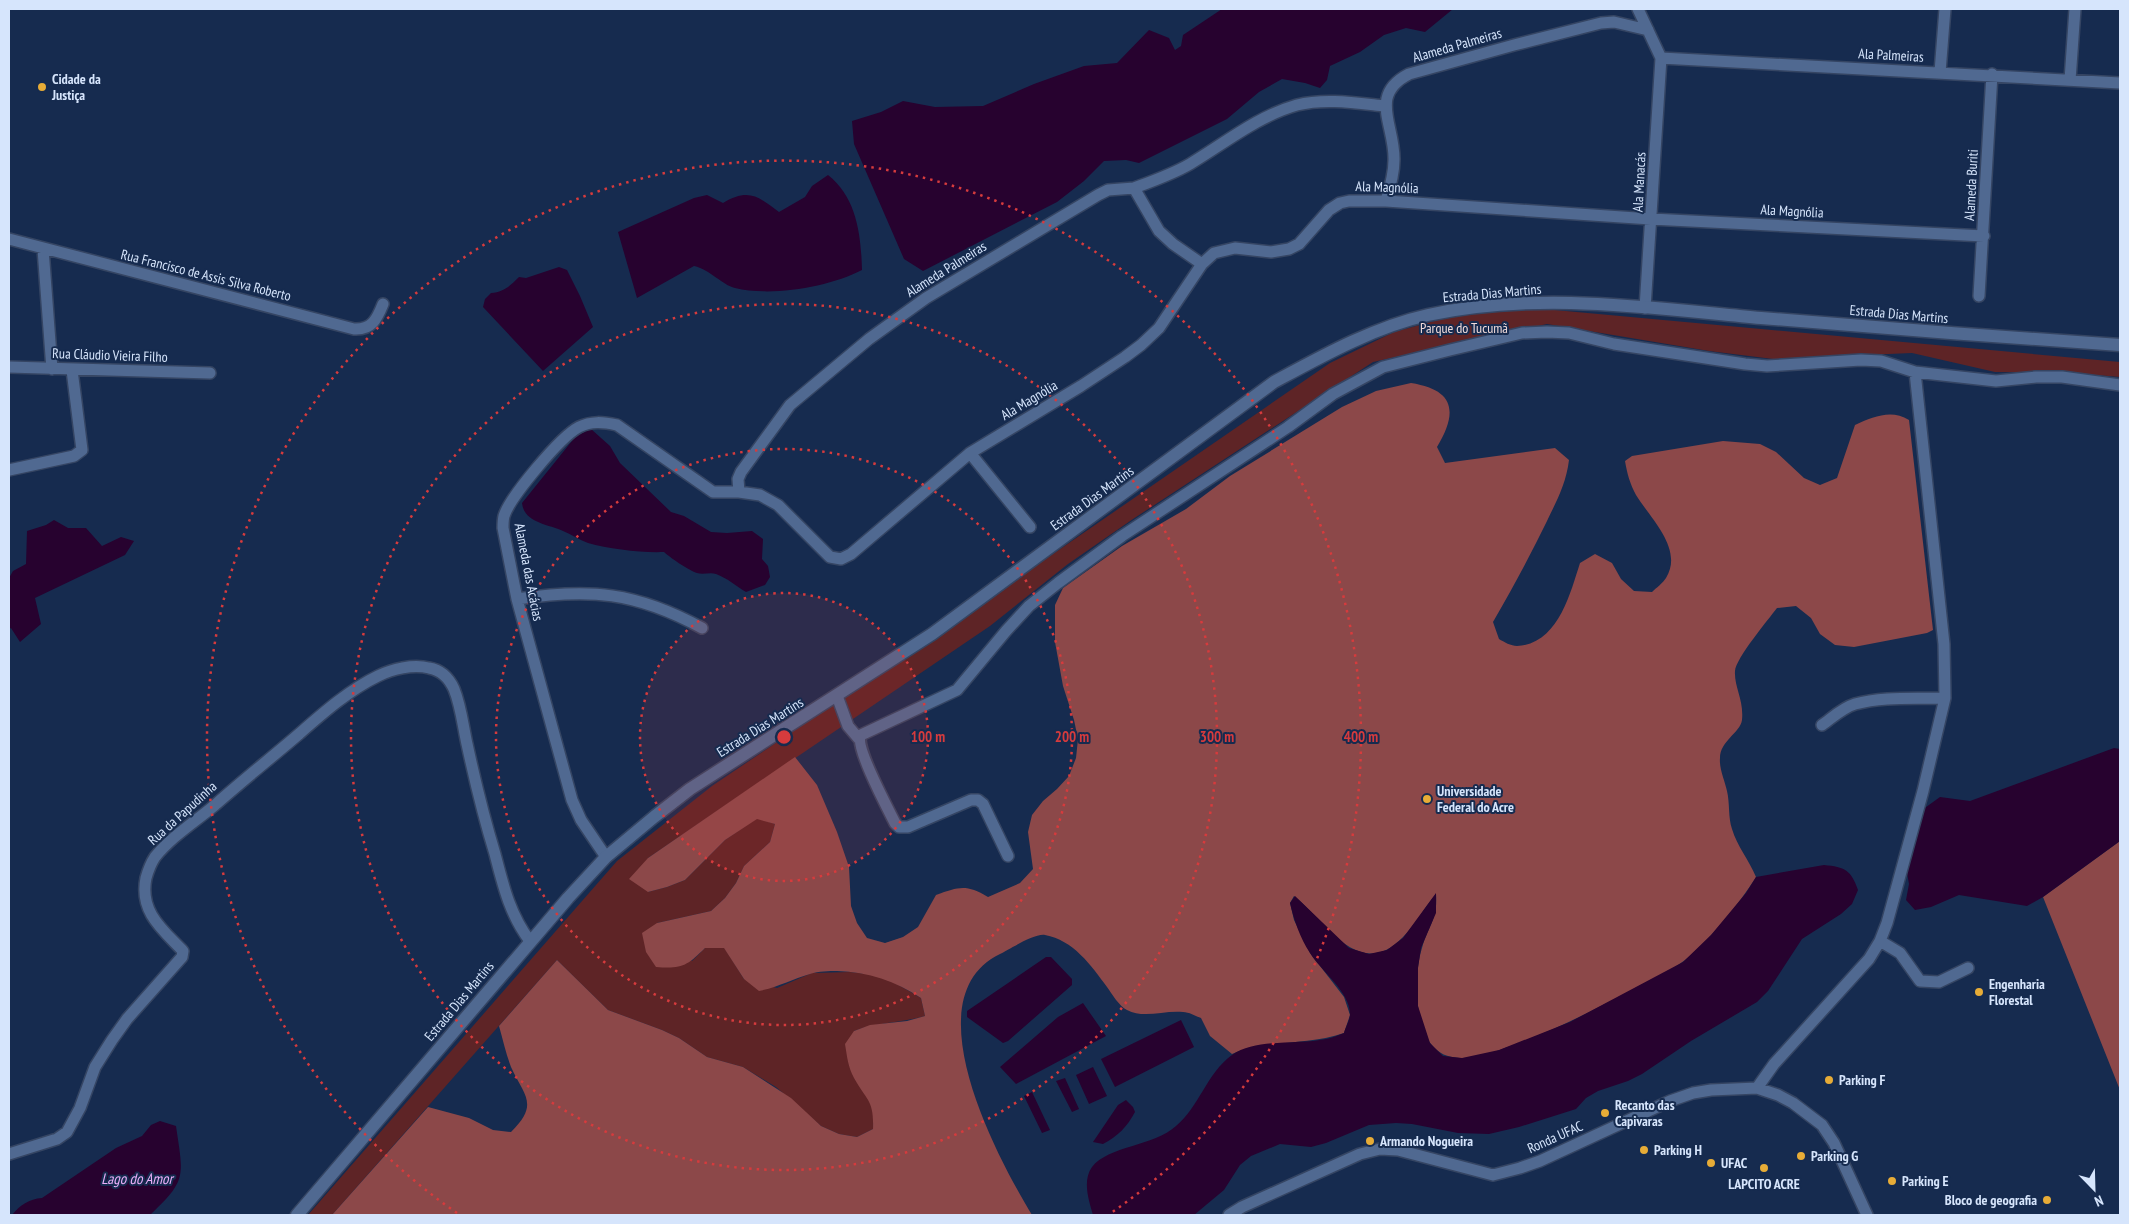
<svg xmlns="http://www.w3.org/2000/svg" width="2129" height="1224" font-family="'PT Sans Narrow',sans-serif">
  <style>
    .green { fill: #5e2426 }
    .forest { fill: #8c4849 }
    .water { fill: #27022f }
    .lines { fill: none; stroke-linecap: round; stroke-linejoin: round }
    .minor-casing { stroke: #354563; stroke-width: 14 }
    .tertiary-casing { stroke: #354563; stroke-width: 15 }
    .minor { stroke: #506991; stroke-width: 11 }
    .tertiary { stroke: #506991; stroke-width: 12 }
    .ring { fill: none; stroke: #d63b3d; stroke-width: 2.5; stroke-dasharray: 2.5 5 }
    .poi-dot { fill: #e7ac37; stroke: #162b4f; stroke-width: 2 }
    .labels { text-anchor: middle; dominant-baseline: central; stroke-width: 4; stroke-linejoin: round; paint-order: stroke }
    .street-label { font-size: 14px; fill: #d6e5fc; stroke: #162b4f }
    .poi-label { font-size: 14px; font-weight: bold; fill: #d6e5fc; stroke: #162b4f; text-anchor: start }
    .park-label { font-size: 14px; fill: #f1dbda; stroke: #162b4f }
    .water-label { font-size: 15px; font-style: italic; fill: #ecaffa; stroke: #162b4f }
    .centre { fill: #d63b3d; stroke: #162b4f; stroke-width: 2.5 }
    .ring-label { font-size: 15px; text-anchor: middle; font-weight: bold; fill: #d63b3d; stroke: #162b4f; stroke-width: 4; stroke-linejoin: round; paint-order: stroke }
  </style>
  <rect width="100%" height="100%" fill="#162b4f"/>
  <!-- green -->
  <path class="green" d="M1544,309L2120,362V377L2071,373L1995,372L1912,353L1773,359L1709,351L1547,324L1373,362L1133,519L1068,564L990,626L648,858V892L667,887L685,880L725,840L757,818L775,824L770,842L744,866L736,883L725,898L711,911L657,923L692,961L705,948L724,947L744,979L777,988L812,973L850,972L868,974L888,979L921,998L925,1016C901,1023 877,1022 854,1031L855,1079L866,1093L874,1111L873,1129L857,1137L839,1134L821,1126L776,1087L743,1067L707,1057L679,1038L662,1030L608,1010L557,960L332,1215H308L617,861L712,786L899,660L1330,363L1394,332L1464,313Z"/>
  <!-- forest -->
  <path class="forest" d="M1411,383C1455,390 1458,412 1437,447L1445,463L1555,448L1569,460C1566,484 1557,500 1547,521C1530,556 1512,589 1493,622L1499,639C1504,642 1511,646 1517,646C1558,644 1570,594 1580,563L1595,554L1612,563L1621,579L1634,591L1652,592C1656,588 1663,583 1666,578C1684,549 1650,518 1636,495C1630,484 1627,473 1625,461L1632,456L1723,441L1760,444L1776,452L1804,478L1820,485L1837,478L1855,425C1873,417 1891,409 1909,420L1933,630L1927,633L1854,647L1835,645L1820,634L1811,618L1796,606L1777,608C1768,620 1736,658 1735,671C1734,687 1744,700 1742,720C1740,733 1720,741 1720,758C1719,769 1725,781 1727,791C1730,804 1728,817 1732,829C1737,846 1749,860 1756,877C1740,903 1708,942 1685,960C1669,973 1649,980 1632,990C1592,1011 1553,1031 1511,1046C1496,1051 1477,1059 1460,1058C1447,1057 1439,1054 1431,1044C1414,1022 1414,973 1422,948C1428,926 1438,919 1436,894C1424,908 1416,924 1403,937C1359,983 1326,921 1294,896L1290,903L1294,920L1310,953L1344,997L1350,1015L1344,1033C1307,1046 1268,1039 1232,1054L1210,1036L1201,1018C1195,1016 1189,1012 1183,1012C1164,1010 1144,1019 1127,1010C1119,1006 1112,994 1107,987C1091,965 1073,940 1045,935C1035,933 1010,949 1000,954C911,997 997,1157 1032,1215H332L428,1107L469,1118L493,1130L511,1132C539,1104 525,1097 511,1067C506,1054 503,1040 499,1026L557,960L608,1010L662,1030L679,1038L707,1057L743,1067L791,1098L821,1126L839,1134L857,1137L873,1129C874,1100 867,1101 854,1078C848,1067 847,1056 845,1044L854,1031L870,1025L907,1021L925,1016L921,998C895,981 869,972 837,971C829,971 819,971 810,974C792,979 779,987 759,991L744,979L724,948H705C687,966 682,969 656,967L646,952L642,933L657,923L711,911L725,898L736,883L744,866L770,842L775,824L757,819L725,840L685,880L667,887L648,892L629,879L648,858L795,757L817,785L837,832L849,867L851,906L857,923L867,938L885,943L903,937L918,927L936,895C959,887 966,884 988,897L1020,883L1033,869L1028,832L1032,815L1043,801L1057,789L1069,776L1076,758L1078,739L1074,720L1063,686L1055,642V605L1063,588L1122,546L1186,509L1230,476L1342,407L1376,391Z
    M2120,841V1090L2043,897Z"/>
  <!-- water -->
  <path class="water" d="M1222,9H1453L1425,32L1406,28L1384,35L1360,52L1330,66L1327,80L1320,88L1305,83L1282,79L1259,92L1227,119L1139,163L1126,160L1104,161L1084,181L1057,202L923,271L904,259L854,144L852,121L881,112L903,101L935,107L983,106L1034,84L1084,66L1117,63L1149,30L1169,38L1175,50L1181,46L1183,35Z
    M828,175C857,198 861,235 862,270C829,287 772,297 735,288C722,285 711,270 694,266L637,298L618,232L694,198L707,195L723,203C748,188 758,196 779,212L805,197L812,186Z
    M559,267L567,270L580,296L593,327L543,371L483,307L485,299L491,293C504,292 510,286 519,277L526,278Z
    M591,429L610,446L620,463L671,512L684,516L711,532L727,533L752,531L763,539L762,559L768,566L770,577L765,585L746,592C736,586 727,578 716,574C710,572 703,575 697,573C690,571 669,557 664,552C642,553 609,549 588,543C579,540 571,534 563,531C548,524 524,523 522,503L576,436Z
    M54,520L68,528H86L102,546L121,537L134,541L125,555L35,598L41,624L20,642L11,628L9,629V578L13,571L26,564L27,531L46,525Z
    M2114,748L2120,749V841L2043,897L2027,906L1959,895L1931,907L1915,910L1906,900L1909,884L1906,867L1922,810L1940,797L1970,801Z
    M1824,865C1845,867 1851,870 1858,890L1852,904L1841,914L1802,939L1768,991L1757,1002L1691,1041L1642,1074L1628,1081L1598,1091L1586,1098L1576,1109L1519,1127L1489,1134L1458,1133L1412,1124L1396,1123L1369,1125L1326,1143L1311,1147L1280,1144L1251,1156L1240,1165L1224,1190L1194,1215H1093C1089,1201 1082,1181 1092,1167C1108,1146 1154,1146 1176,1126C1199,1107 1207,1073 1232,1055C1256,1038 1298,1045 1326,1039C1332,1038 1338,1035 1344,1033C1345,1028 1350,1020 1350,1014C1350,992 1321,971 1310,953C1300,938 1294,920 1290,903L1295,896L1349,948L1369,954L1387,950L1403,938L1436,893V913L1421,948L1418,968V1006L1430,1043L1443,1056L1462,1058L1499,1050L1570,1022L1683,962L1711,935L1746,893L1756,877Z
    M1046,957H1051L1072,979V985L1008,1041L1003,1043L967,1017V1011Z
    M1083,1003L1106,1036L1016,1084L1000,1067L1058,1017Z
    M1181,1020L1194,1047L1115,1087L1101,1059Z
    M1093,1067L1107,1096L1089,1104L1076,1075Z
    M1065,1078L1079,1109L1072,1112L1056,1081Z
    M1032,1092L1050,1130L1042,1133L1024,1096Z
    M1126,1100L1133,1107L1135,1112C1127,1127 1118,1136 1103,1144L1093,1142L1118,1105Z
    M160,1121L176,1126C183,1175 188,1180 150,1215H12C20,1205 29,1199 42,1198L116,1148L142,1136L151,1125Z"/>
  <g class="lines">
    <!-- minor casing -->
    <g class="minor-casing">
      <path id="minor" d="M1638,9L1661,58L1645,308
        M1661,58L2120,83
        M1940,72L1945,9
        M2070,80L2075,9
        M1134,188C1153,181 1173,174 1190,164C1225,143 1258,116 1297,105C1325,98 1356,103 1385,106
        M1386,201C1390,188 1394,174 1394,160C1395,125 1368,95 1409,74L1514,45L1601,23L1614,22L1648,30
        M9,239L354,329C372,330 377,319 383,304
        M43,249L52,369
        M1979,296L1992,74
        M9,367L210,373
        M970,453L1030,527
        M9,470L74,456L82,450L72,370
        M739,492L738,479L741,472L790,405L869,339L926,298L1098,195L1108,190L1134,188L1159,231L1173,244L1202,264
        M517,599C590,588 636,592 702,628
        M837,696L848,726L859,739
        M1822,725C1832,718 1842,708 1855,704C1883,696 1916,699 1945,698
        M1008,856L983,804L978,800H971L908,827H899L895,823C888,809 854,745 861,735L957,690L1006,631L1029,606L1058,583L1122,536L1288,427L1333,394L1383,367L1450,350L1522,333L1547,332L1569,333L1614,344L1745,364L1767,366L1861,360L1881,361L1915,372L1996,381L2036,377H2062L2120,385
        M606,857L581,820L572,800L517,599L503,528C503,524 503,520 504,516C510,497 560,437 579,427C591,421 603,422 617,425L713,492H739L760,495L778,505L830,557L841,559L851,554L970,453L1081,386L1125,357L1141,345L1159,328L1202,264L1214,253L1235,248L1271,252L1289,249L1299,244L1329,210L1340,203L1349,201H1386L1651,219L1984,236
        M1880,941L1900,953L1920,981L1939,982L1968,968
        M1757,1088L1774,1064L1869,959L1880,941L1887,923L1923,791L1945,698L1944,644L1915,372
        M9,1154L57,1139L67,1132L80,1108L95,1067L112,1040L127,1019L182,957L183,951C163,930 139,912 146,878C148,871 151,863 155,857C172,836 195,822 215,805C242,781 271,758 299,734C323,713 349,690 378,676C392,669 413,664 429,668C441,670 449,678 454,689C461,706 463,726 467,744C475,781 484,818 495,854C503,885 510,915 530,941
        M1229,1215L1242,1207L1360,1154L1380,1149L1398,1150L1493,1175L1520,1168L1540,1161L1670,1101L1693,1093L1711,1090L1757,1088L1778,1095L1793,1103L1822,1125L1834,1143L1867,1215"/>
    </g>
    <!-- tertiary casing -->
    <g class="tertiary-casing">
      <path id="tertiary" d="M297,1215L568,898L606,857L654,817L690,789L932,634L1274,382C1322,356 1374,327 1428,315C1538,291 1651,308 1761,318C1881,328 2000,337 2120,345"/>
    </g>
    <!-- minor -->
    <use href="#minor" class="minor"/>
    <!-- tertiary -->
    <use href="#tertiary" class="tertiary"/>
  </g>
  <!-- distance rings -->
  <circle cx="784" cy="737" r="144" fill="#d63b3d" fill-opacity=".12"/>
  <g class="ring">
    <circle cx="784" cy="737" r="144"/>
    <circle cx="784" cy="737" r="288"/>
    <circle cx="784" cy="737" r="433"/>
    <path d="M457 1213A577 577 0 1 1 1111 1213"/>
  </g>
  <!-- markers -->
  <g class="poi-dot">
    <circle cx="42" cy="87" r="5"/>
    <circle cx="1427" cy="799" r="5"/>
    <circle cx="1979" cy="992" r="5"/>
    <circle cx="1829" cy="1080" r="5"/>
    <circle cx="1605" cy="1113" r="5"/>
    <circle cx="1370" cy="1141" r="5"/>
    <circle cx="1644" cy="1150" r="5"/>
    <circle cx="1801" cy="1156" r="5"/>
    <circle cx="1711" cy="1163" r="5"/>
    <circle cx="1764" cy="1168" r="5"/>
    <circle cx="1892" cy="1181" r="5"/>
    <circle cx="2047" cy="1200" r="5"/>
  </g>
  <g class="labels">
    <!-- street labels -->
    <g class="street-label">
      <text transform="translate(1457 45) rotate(-16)">Alameda Palmeiras</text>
      <text transform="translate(1891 55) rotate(3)">Ala Palmeiras</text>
      <text transform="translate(1639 182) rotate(-87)">Ala Manacás</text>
      <text transform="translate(1971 185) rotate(-87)">Alameda Buriti</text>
      <text transform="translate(1387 187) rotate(2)">Ala Magnólia</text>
      <text transform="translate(1792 211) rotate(3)">Ala Magnólia</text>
      <text transform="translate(946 269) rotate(-32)">Alameda Palmeiras</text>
      <text transform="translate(206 275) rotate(14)">Rua Francisco de Assis Silva Roberto</text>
      <text transform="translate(1492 293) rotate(-5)">Estrada Dias Martins</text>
      <text transform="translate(1899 314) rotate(5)">Estrada Dias Martins</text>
      <text transform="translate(110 355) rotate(2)">Rua Cláudio Vieira Filho</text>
      <text transform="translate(1029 400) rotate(-31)">Ala Magnólia</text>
      <text transform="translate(1092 498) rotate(-36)">Estrada Dias Martins</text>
      <text transform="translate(529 572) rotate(79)">Alameda das Acácias</text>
      <text transform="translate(760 727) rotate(-32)">Estrada Dias Martins</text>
      <text transform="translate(182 813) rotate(-42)">Rua da Papudinha</text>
      <text transform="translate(459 1001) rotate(-50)">Estrada Dias Martins</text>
      <text transform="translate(1555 1137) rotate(-24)">Ronda UFAC</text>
    </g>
    <!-- poi labels -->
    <g class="poi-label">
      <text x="52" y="79">Cidade da<tspan x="52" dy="16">Justiça</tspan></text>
      <text x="1437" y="791">Universidade<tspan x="1437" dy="16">Federal do Acre</tspan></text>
      <text x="1989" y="984">Engenharia<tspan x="1989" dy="16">Florestal</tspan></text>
      <text x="1839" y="1080">Parking F</text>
      <text x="1615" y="1105">Recanto das<tspan x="1615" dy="16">Capivaras</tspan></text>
      <text x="1380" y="1141">Armando Nogueira</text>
      <text x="1654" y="1150">Parking H</text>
      <text x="1811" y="1156">Parking G</text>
      <text x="1721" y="1163">UFAC</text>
      <text x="1902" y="1181">Parking E</text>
      <text x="1764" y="1184" text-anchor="middle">LAPCITO ACRE</text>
      <text x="2037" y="1200" text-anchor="end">Bloco de geografia</text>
    </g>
    <!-- park labels -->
    <g class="park-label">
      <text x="1464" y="328">Parque do Tucumã</text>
    </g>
    <!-- water labels -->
    <g class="water-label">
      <text x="137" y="1178">Lago do Amor</text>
    </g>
  </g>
  <circle cx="784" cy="737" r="8" class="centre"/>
  <g class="ring-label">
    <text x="928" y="742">100 m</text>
    <text x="1072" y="742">200 m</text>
    <text x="1217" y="742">300 m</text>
    <text x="1361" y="742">400 m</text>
  </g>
  <!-- border -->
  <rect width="2129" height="1224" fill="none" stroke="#d6e5fc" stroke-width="20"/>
  <!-- north arrow -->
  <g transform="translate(2094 1189) rotate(157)" stroke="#162b4f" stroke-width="4" paint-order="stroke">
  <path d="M0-4L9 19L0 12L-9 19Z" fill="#d6e5fc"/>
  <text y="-8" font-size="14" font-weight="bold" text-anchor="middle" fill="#d6e5fc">N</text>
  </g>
</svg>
